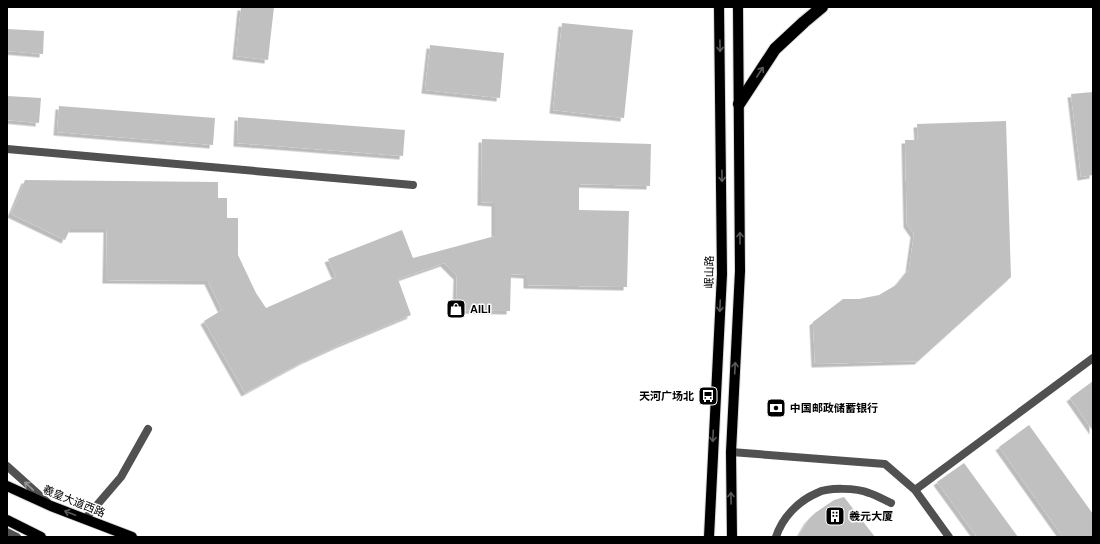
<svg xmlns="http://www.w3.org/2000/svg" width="1100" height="544" font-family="Arial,'Noto Sans SC',sans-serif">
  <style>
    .building { fill: #c0c0c0; filter: url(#shadow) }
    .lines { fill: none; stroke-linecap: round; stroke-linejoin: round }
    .primary-casing { stroke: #dbdbdb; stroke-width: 12 }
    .highway-casing { stroke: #dbdbdb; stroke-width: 14 }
    .lane { stroke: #515151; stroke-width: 8 }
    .street { stroke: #515151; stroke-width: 8 }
    .primary { stroke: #000; stroke-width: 10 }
    .highway { stroke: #000; stroke-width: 12 }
    .oneway { stroke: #595959 }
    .oneway2 { stroke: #979797 }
    .labels { text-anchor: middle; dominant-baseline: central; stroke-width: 3; stroke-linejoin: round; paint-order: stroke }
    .street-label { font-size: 11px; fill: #000; stroke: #fff }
    .poi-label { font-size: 11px; font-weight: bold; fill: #000; stroke: #fff; text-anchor: start }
  </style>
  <defs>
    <filter id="shadow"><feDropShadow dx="-3.5" dy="3.5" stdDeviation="0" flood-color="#0004"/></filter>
  </defs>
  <rect width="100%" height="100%" fill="#fff"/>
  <!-- building -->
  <path class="building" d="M241,7H274L268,60L236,56Z
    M562,23L633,30L624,118L553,110Z
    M7,29L44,31L43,54L7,51Z
    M430,45L504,53L500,98L425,90Z
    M1093,92V175L1081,177L1071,94Z
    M7,96L41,98L39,123L7,120Z
    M59,106L215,118L213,145L57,132Z
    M238,117L405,130L403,156L237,143Z
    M1006,121L1011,277L918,361L815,364L813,322L843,299H859L879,295L896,285L909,269L914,234L907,224L905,140H918L917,124Z
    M482,139L651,144L650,186L579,184V210L629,211L627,287L527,285V275L511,274L510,311L456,310L457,276L444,263L398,279L411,315L339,345L304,361L245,393L204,321L222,310L208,281L106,280L107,229H70L65,240L11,214L25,180L218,182V198H227V218H238V255L256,293L266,308L336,277L328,259L402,230L413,258L495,236V203L481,202Z
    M1093,381V431L1070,398Z
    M1029,425L1093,514V537H1063L999,447Z
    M964,463L1018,537H977L937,482Z
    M844,497L875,537H798L808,520L815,513L834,500Z"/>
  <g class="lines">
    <!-- primary casing -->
    <g class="primary-casing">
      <path id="primary" d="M7,486L51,506L132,537
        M7,520L41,537
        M709,537L722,274L719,7
        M732,537L731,452L740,271L738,7"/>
    </g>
    <!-- highway casing -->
    <g class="highway-casing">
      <path id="highway" d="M739,104L775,49L804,22L822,7"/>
    </g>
    <!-- lane -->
    <path class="lane" d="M7,466L47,502
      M7,532L17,537
      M776,537C782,518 798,501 817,493C828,487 857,488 869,493C876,495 884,500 891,503"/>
    <!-- street -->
    <path class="street" d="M7,149L413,185
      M731,452L885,464L915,490L949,537
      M915,490L1093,358
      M85,519L121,477L148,429"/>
    <!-- primary -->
    <use href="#primary" class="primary"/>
    <!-- highway -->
    <use href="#highway" class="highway"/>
  </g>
  <!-- one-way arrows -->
  <defs><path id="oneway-shaft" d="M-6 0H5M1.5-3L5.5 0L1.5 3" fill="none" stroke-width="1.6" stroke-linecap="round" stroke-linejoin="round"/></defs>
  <g class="oneway">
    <use href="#oneway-shaft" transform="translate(720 46) rotate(89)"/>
    <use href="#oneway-shaft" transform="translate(760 72) rotate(-57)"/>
    <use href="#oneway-shaft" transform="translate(722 176) rotate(89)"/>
    <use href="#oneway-shaft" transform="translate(740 238) rotate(-90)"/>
    <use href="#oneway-shaft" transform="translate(720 306) rotate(93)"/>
    <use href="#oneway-shaft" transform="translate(735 368) rotate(-87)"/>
    <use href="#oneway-shaft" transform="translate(713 436) rotate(93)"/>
    <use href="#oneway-shaft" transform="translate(731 498) rotate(-91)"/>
    <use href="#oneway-shaft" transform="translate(70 513) rotate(-159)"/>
  </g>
  <use class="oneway2" href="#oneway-shaft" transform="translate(29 486) rotate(-137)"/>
  <!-- icons -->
  <defs>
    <g id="shop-square" transform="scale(1)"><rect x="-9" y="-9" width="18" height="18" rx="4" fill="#000" stroke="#fff"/><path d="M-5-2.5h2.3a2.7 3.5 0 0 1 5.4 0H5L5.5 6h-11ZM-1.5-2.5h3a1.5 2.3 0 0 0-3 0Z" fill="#fff"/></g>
    <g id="bus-square" transform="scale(1)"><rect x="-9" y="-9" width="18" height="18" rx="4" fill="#000" stroke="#fff"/><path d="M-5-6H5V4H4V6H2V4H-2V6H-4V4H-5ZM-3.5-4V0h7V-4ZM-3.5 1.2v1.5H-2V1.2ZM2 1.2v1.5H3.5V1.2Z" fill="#fff"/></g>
    <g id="bank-square" transform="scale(1)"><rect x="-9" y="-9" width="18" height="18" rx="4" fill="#000" stroke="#fff"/><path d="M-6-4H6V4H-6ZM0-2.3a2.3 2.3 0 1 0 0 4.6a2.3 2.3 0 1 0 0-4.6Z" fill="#fff"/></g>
    <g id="building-square" transform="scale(1)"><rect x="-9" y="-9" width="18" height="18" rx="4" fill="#000" stroke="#fff"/><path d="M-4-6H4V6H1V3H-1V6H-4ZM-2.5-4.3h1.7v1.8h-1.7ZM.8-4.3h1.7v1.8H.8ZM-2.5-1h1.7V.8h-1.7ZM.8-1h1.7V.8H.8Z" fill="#fff"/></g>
  </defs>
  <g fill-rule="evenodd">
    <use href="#shop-square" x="456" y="309"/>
    <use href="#bus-square" x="708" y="396"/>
    <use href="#bank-square" x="776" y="408"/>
    <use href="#building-square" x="835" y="516"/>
  </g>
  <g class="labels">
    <!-- street labels -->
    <g class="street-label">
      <text transform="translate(709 272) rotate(-89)">岷山路</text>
      <text transform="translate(74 501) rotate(22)">羲皇大道西路</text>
    </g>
    <!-- poi labels -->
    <g class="poi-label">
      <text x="470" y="309">AILI</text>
      <text x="694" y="396" text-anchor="end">天河广场北</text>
      <text x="790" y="408">中国邮政储蓄银行</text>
      <text x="849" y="516">羲元大厦</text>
    </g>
  </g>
  <!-- border -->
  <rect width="1100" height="544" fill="none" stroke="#000000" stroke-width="16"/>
</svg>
